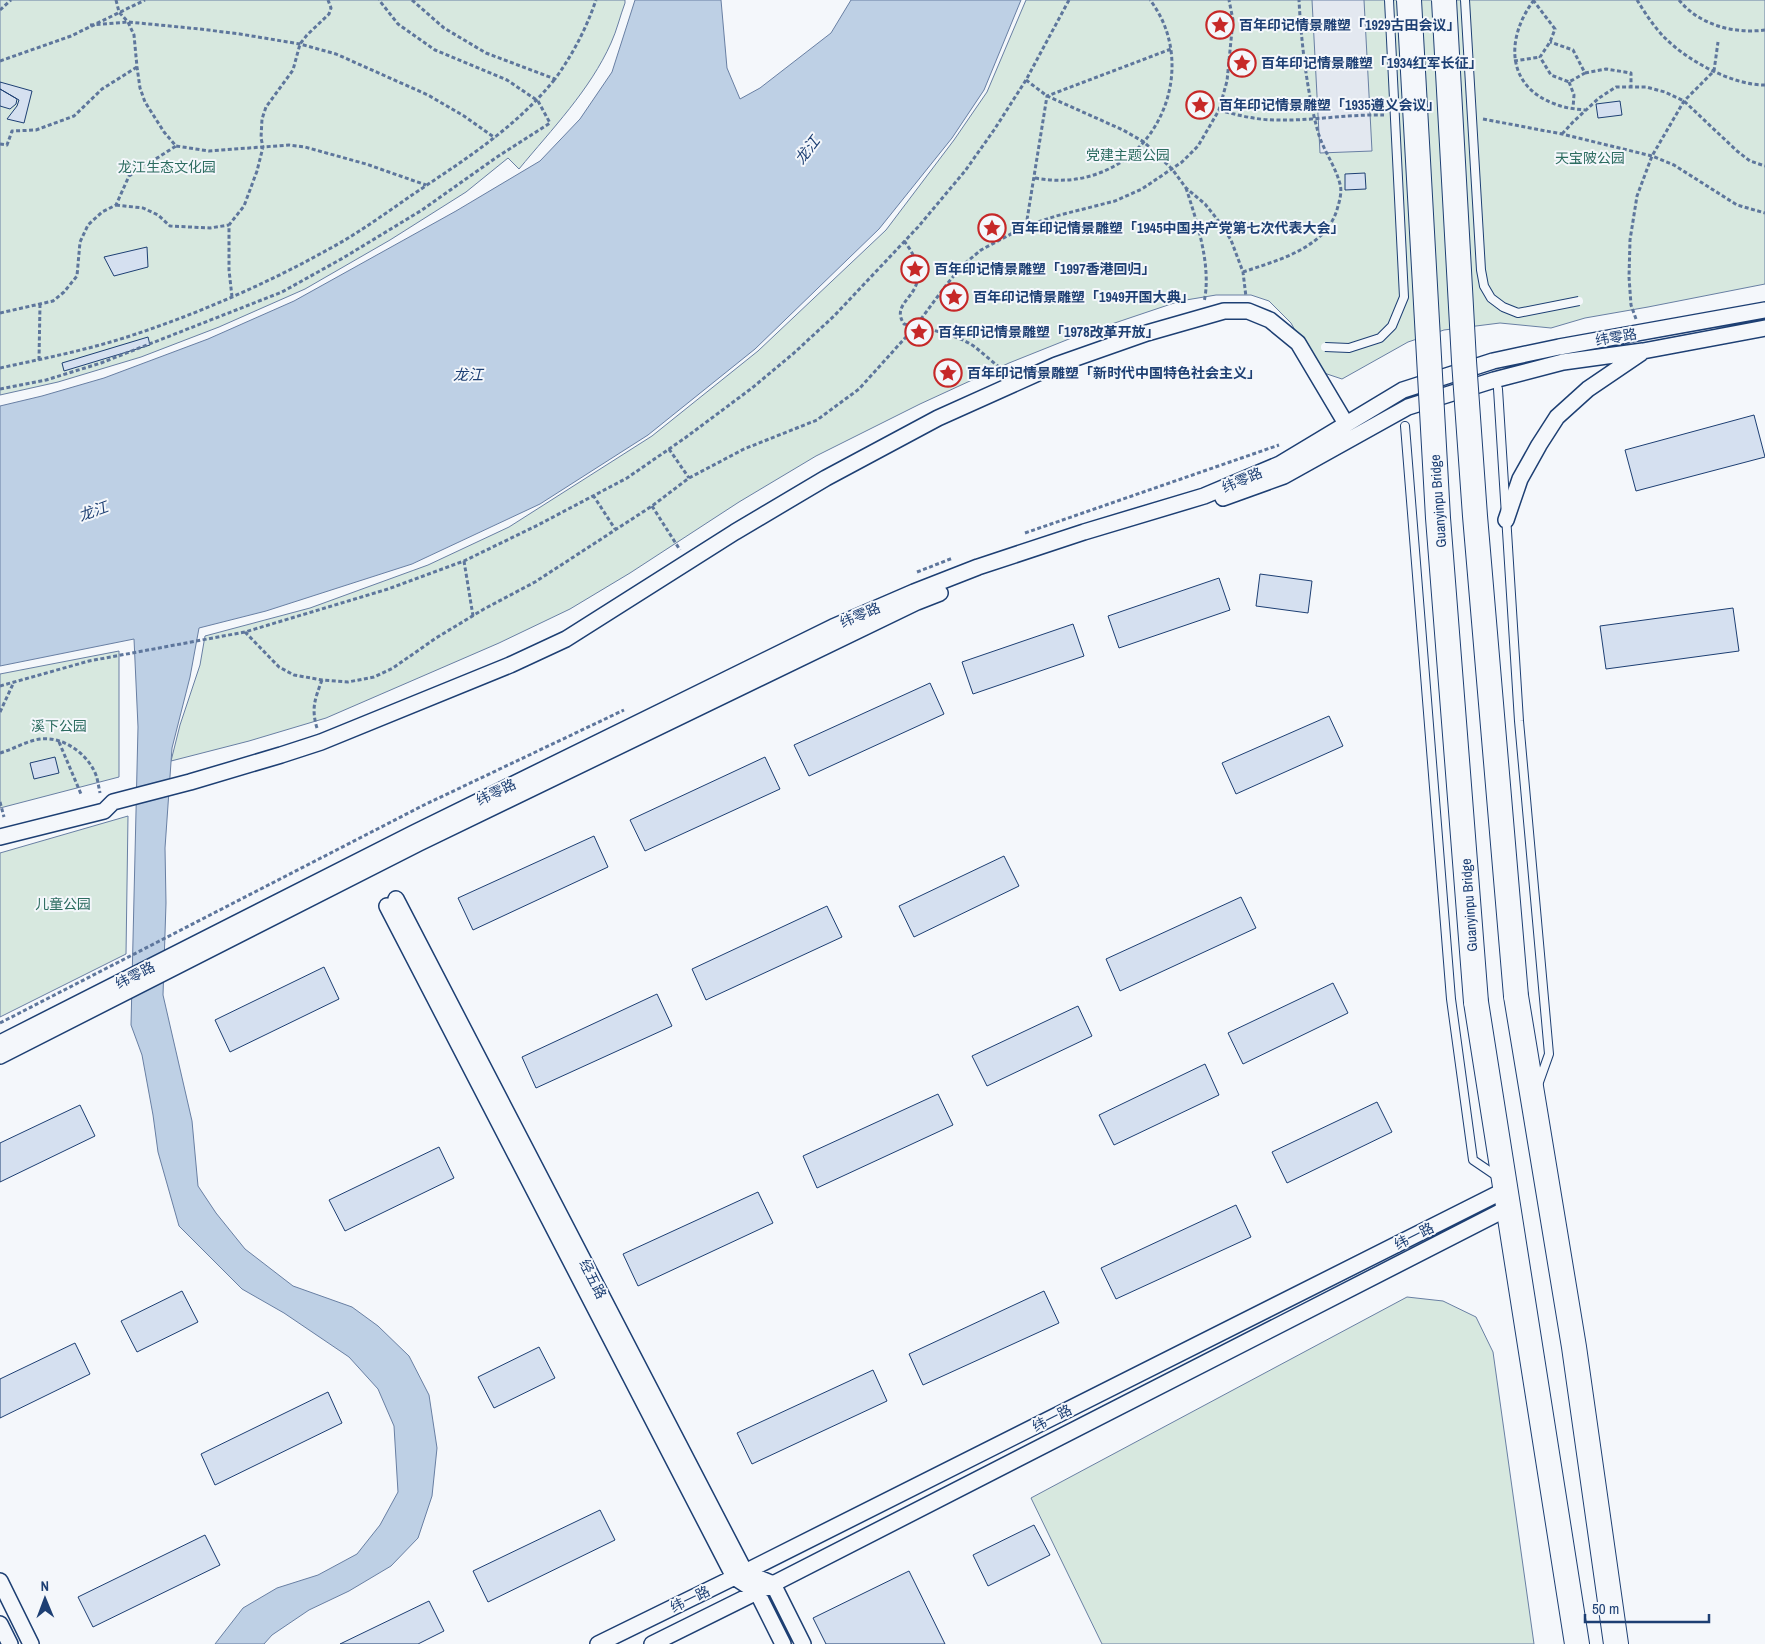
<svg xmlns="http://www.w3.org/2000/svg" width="1765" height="1644" font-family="'Archivo Narrow','Noto Sans SC',sans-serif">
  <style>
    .green { fill: #d7e8df; stroke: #687fa3 }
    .parking { fill: #e3e8f0; stroke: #687fa3 }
    .water { fill: #bed0e5; stroke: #687fa3 }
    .building { fill: #d5e0f0; stroke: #1d3f73 }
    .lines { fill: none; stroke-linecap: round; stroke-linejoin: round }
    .service-casing { stroke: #1d3f73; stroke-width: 10 }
    .minor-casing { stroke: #1d3f73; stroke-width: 18 }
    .primary-casing { stroke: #1d3f73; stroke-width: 26 }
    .path { stroke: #5e769c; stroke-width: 3; stroke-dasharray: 4 2.5; stroke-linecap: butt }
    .service { stroke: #f4f7fb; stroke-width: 8 }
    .minor { stroke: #f4f7fb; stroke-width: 15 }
    .primary { stroke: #f4f7fb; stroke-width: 24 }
    .service-bridge-casing { stroke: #1d3f73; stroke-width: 10; stroke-linecap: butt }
    .primary-bridge-casing { stroke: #1d3f73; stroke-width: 26; stroke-linecap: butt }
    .service-bridge { stroke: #f4f7fb; stroke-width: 8 }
    .primary-bridge { stroke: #f4f7fb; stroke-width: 24 }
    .labels { text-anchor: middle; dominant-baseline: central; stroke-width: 4; stroke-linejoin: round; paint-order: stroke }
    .poi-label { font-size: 14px; font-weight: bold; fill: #1d3f73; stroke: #f4f7fb; text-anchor: start }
    .park-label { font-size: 14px; fill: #2c6c60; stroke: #f4f7fb }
    .street-label { font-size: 14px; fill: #1d3f73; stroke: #f4f7fb }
    .water-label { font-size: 15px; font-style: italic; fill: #1d3f73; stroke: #f4f7fb }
  </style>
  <rect width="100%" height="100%" fill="#f4f7fb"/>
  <!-- green -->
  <path class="green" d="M0,0H625V3C620,16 617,30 611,43C590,90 552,129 519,169L508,158L466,192L390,240L305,289L219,327L141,357L58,382L0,395Z
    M1026,0H1765V284L1648,307L1585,318L1551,328L1500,323L1444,330L1408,342L1342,379L1324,373L1307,352L1291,323L1269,301L1251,295H1216L1180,301L1079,335L1009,363L920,404L816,456L739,502L630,573L570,609L499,643L326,718L249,741L171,761L180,725L200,665L205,636L310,608L428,565L509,527L652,436L758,351L886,230L954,140L987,92Z
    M119,651V777L0,808V674Z
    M128,816L126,954L0,1017V853Z
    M1407,1297L1443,1301L1476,1317L1493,1352L1534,1644H1102L1031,1498Z"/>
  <!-- parking -->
  <path class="parking" d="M1312,0H1364L1372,151L1320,153Z"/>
  <!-- water -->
  <path class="water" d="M635,0H721L727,68L740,99L760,88L831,33L851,0H1021L984,90L952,138L879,229L755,349L648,435L540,504L412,564L266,611L199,628L190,677L172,748L165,848L166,903L163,995L192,1121L198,1186L216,1213L245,1249L293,1286L352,1307L378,1326L409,1356L429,1395L437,1448L432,1496L418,1538L391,1566L349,1591L309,1610L272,1635L264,1644H215L243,1608L277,1588L318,1575L357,1554L380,1525L398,1492L394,1426L378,1389L349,1357L284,1313L242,1289L179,1226L158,1152L153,1115L142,1055L131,1025L138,727L134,639L0,666V406L42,396L104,378L208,339L294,301L456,211L540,161L580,119L612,72Z"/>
  <!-- building -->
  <path class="building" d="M0,82L32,91L24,123L7,119L17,106L19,100L0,89Z
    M0,89L17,99L16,104L10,109L0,106Z
    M1620,101L1622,115L1598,118L1596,104Z
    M1365,173L1366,189L1345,190V174Z
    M147,247L148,267L114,276L104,257Z
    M148,337L150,345L64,371L62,363Z
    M1754,415L1765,457L1636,491L1625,450Z
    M1260,574L1312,581L1308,613L1256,606Z
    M1219,578L1230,610L1119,648L1108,616Z
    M1733,608L1739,651L1606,669L1600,626Z
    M1073,624L1084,656L973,694L962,662Z
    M930,683L944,714L809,776L794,745Z
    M1329,716L1343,746L1236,794L1222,763Z
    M55,757L59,773L34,779L30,763Z
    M765,757L780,789L645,851L630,820Z
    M594,836L608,867L473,930L458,898Z
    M1004,856L1019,886L914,937L899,906Z
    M1241,897L1256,928L1120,991L1106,959Z
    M827,906L842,937L706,1000L692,969Z
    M324,967L339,999L230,1052L215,1020Z
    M1333,983L1348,1013L1243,1064L1228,1033Z
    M657,994L672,1026L536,1088L522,1057Z
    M1078,1006L1092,1036L987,1086L972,1056Z
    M1205,1064L1219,1095L1114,1145L1099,1115Z
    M938,1094L953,1125L817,1188L803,1156Z
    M1377,1102L1392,1132L1287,1183L1272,1152Z
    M80,1105L95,1136L0,1182V1143Z
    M439,1147L454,1178L345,1231L329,1200Z
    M758,1192L773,1223L638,1286L623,1254Z
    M1236,1205L1251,1237L1116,1299L1101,1268Z
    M182,1291L198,1322L137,1352L121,1321Z
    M1044,1291L1059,1323L923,1385L909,1354Z
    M75,1343L90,1374L0,1418V1379Z
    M539,1347L555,1378L494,1408L478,1377Z
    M873,1370L887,1401L752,1464L737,1433Z
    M328,1392L342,1423L215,1485L201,1454Z
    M600,1510L615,1540L488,1602L473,1571Z
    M1034,1525L1050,1555L988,1586L973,1555Z
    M205,1535L220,1565L93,1627L78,1597Z
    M909,1571L945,1644H826L813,1618Z
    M429,1601L444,1631L418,1644H340Z"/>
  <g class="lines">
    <!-- service casing -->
    <g class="service-casing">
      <path id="service" d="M1498,389L1519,721L1549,1054L1538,1085
        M1405,426L1451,999L1473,1160L1498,1177"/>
    </g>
    <!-- minor casing -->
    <g class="minor-casing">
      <path id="minor" d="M1223,498L1284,476L1408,407L1494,380L1563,362L1643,351L1765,328
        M1506,520L1520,479L1539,445L1557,417L1588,389L1641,353
        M0,837L104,811L113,802L190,782L281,755L321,742L510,665L566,639L735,532L826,478L938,418L1056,365L1147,333L1224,311H1248L1270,320L1298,343L1342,417
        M396,899L745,1572L773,1584L803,1644
        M387,906L734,1577L757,1592L783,1644
        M0,1043L414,833L833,627L914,592L978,567L1084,532L1204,496L1280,464L1403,390L1493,361L1559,347L1765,310
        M0,1056L419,843L917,602L940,593
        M0,1581L31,1644
        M0,1624L10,1644
        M598,1644L745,1572L1505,1190
        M652,1644L773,1584L1508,1208"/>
    </g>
    <!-- primary casing -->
    <g class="primary-casing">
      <path id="primary" d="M1516,996L1574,1347L1616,1644
        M1476,1002L1577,1644"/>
    </g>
    <!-- path -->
    <path class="path" d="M116,0L119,12L128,22L134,35L137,67L140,88L145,102L164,132L176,146L209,151L289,145L305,147L366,164L426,185
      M412,0L444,28L486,53L555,79C573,54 586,29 596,0
      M1533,0L1555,29L1550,42L1540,57L1551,75L1569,82L1585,73L1573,50L1550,42
      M1534,0C1506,37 1505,86 1555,104C1564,108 1575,109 1585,110
      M1637,0C1645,13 1654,27 1665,38C1688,61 1732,85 1765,85
      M1679,0C1699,25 1734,34 1765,30
      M0,10L11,0
      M90,25L128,22L200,29L240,34L300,44L336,54L428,95L464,116L495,138
      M0,61L71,36L145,0
      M1514,61L1540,57
      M1585,73L1606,69L1631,73V86
      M1026,80L1047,96L1123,130L1144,142L1172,169L1186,188L1205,204L1221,224L1231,240L1243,272L1246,297
      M1569,82L1574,95L1573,108
      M1219,110C1237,115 1256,120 1276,120C1312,121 1348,114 1384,115
      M1483,119L1562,134L1652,156L1674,165L1737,205L1765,213
      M1562,134L1573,122L1599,98L1616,87H1646L1665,92L1684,101L1737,151L1750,161L1765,166
      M0,144L7,145L12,131L36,130L74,116L102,89L137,67
      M1035,178C1058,182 1080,181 1102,172C1169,145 1194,57 1150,0
      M1186,188C1197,222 1212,267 1204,302
      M116,205L143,208L158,215L170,226L210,228L229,225
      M1026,226L1047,96L1171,49
      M904,241C913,252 921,268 917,282C913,299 892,306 904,324C927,329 955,333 975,347C985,355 995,364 1005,372
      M1243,272C1278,260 1328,248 1338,206C1340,200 1342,191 1340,184C1335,165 1323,150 1318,132C1307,93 1301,40 1299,0
      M232,297L229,270V225L244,206L257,171L263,147L261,138L262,119L266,107L293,70L300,44L307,35L329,14L331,8L328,0
      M0,313L53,301L64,292L77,276L80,242L88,225L102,212L116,205L129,176L176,146
      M1636,319L1631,305L1629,277L1630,240L1637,196L1652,156L1684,101L1714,71L1718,42
      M39,360L40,304
      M0,368C46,358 92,349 136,334C202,312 268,283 329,249C361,232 391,209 421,189C469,157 518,125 555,79
      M0,389L46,380L101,363L282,292L343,258L422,210L497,157L550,123L538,101L507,80L435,50L398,24L379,0
      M669,449L689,478
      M593,495L615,529
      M652,506L680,550
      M1025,533L1279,445
      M464,561L473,616
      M917,572L953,558
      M245,632L279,667L294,675L322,680L348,682L374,677L393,668L436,638L484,609L535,582L652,506L689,478L744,449L817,420L859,389L915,327L947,284L963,265L981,250L1026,226L1056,216L1115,201L1142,189L1182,162L1198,146L1208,129L1219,110L1227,81L1233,20L1229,0
      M0,686L89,661L245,632L388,589L464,561L538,525L627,478L685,438L752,388L794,353L834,316L918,227L965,171L994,130L1026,80L1069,0
      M0,712L13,684
      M317,728C311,708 315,699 322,680
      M59,742L81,794
      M0,753C14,749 26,741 40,739C64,736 90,755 97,778C98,783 99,788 100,793
      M0,802L4,817
      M0,1023L424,805L624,710"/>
    <!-- service -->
    <use href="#service" class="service"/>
    <!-- minor -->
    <use href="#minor" class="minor"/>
    <!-- primary -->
    <use href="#primary" class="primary"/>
    <!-- service-bridge casing -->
    <g class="service-bridge-casing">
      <path id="service-bridge" d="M1465,0L1481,270L1484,286L1491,298L1503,307L1518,313L1579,301
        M1325,347L1349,348L1380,338L1392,326L1404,297L1389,0"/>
    </g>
    <!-- primary-bridge casing -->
    <g class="primary-bridge-casing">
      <path id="primary-bridge" d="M1409,0L1438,518L1476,1002
        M1444,0L1464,361L1475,516L1516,996"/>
    </g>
    <!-- service-bridge -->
    <use href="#service-bridge" class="service-bridge"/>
    <!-- primary-bridge -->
    <use href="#primary-bridge" class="primary-bridge"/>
  </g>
  <!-- icons -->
  <defs>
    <g id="sight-ring" transform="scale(1.4375)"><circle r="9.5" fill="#f4f7fb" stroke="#c62828" stroke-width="1.5"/><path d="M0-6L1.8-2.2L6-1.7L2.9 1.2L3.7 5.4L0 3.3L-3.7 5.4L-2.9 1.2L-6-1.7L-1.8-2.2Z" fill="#c62828"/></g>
  </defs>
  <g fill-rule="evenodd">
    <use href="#sight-ring" x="1220" y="25"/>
    <use href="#sight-ring" x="1242" y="63"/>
    <use href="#sight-ring" x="1200" y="105"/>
    <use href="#sight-ring" x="992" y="228"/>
    <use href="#sight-ring" x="915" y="269"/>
    <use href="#sight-ring" x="954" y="297"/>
    <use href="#sight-ring" x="919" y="332"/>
    <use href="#sight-ring" x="948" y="373"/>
  </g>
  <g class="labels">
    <!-- poi labels -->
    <g class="poi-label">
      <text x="1239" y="25">百年印记情景雕塑「1929古田会议」</text>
      <text x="1261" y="63">百年印记情景雕塑「1934红军长征」</text>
      <text x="1219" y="105">百年印记情景雕塑「1935遵义会议」</text>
      <text x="1011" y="228">百年印记情景雕塑「1945中国共产党第七次代表大会」</text>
      <text x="934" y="269">百年印记情景雕塑「1997香港回归」</text>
      <text x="973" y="297">百年印记情景雕塑「1949开国大典」</text>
      <text x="938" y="332">百年印记情景雕塑「1978改革开放」</text>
      <text x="967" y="373">百年印记情景雕塑「新时代中国特色社会主义」</text>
    </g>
    <!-- park labels -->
    <g class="park-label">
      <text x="1128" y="155">党建主题公园</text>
      <text x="1590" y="158">天宝陂公园</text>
      <text x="167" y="167">龙江生态文化园</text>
      <text x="59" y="726">溪下公园</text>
      <text x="63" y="904">儿童公园</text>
    </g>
    <!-- street labels -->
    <g class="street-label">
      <text transform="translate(1616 337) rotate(-10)">纬零路</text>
      <text transform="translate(1242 480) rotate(-23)">纬零路</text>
      <text transform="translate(1438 501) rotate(-94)">Guanyinpu Bridge</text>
      <text transform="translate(860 615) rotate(-23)">纬零路</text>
      <text transform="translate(496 792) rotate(-26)">纬零路</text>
      <text transform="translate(1469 905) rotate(-94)">Guanyinpu Bridge</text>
      <text transform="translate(135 975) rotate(-27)">纬零路</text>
      <text transform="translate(1414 1236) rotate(-27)">纬一路</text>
      <text transform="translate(593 1279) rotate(63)">经五路</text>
      <text transform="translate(1052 1418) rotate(-27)">纬一路</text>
      <text transform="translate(690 1599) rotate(-26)">纬一路</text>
    </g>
    <!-- water labels -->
    <g class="water-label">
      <text transform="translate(807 150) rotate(-53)">龙江</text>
      <text x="468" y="374">龙江</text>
      <text transform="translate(93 511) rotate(-20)">龙江</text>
    </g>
  </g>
  <!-- north arrow -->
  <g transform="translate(45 1599) rotate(359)" stroke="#f4f7fb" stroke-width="4" paint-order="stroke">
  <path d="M0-4L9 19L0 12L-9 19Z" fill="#1d3f73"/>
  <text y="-8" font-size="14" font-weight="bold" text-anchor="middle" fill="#1d3f73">N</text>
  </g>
  <!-- scale -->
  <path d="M1585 1614v8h124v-8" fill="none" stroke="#1d3f73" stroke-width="2.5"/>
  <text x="1592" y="1614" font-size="15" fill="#1d3f73" stroke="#f4f7fb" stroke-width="4" paint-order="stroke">50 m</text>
</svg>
